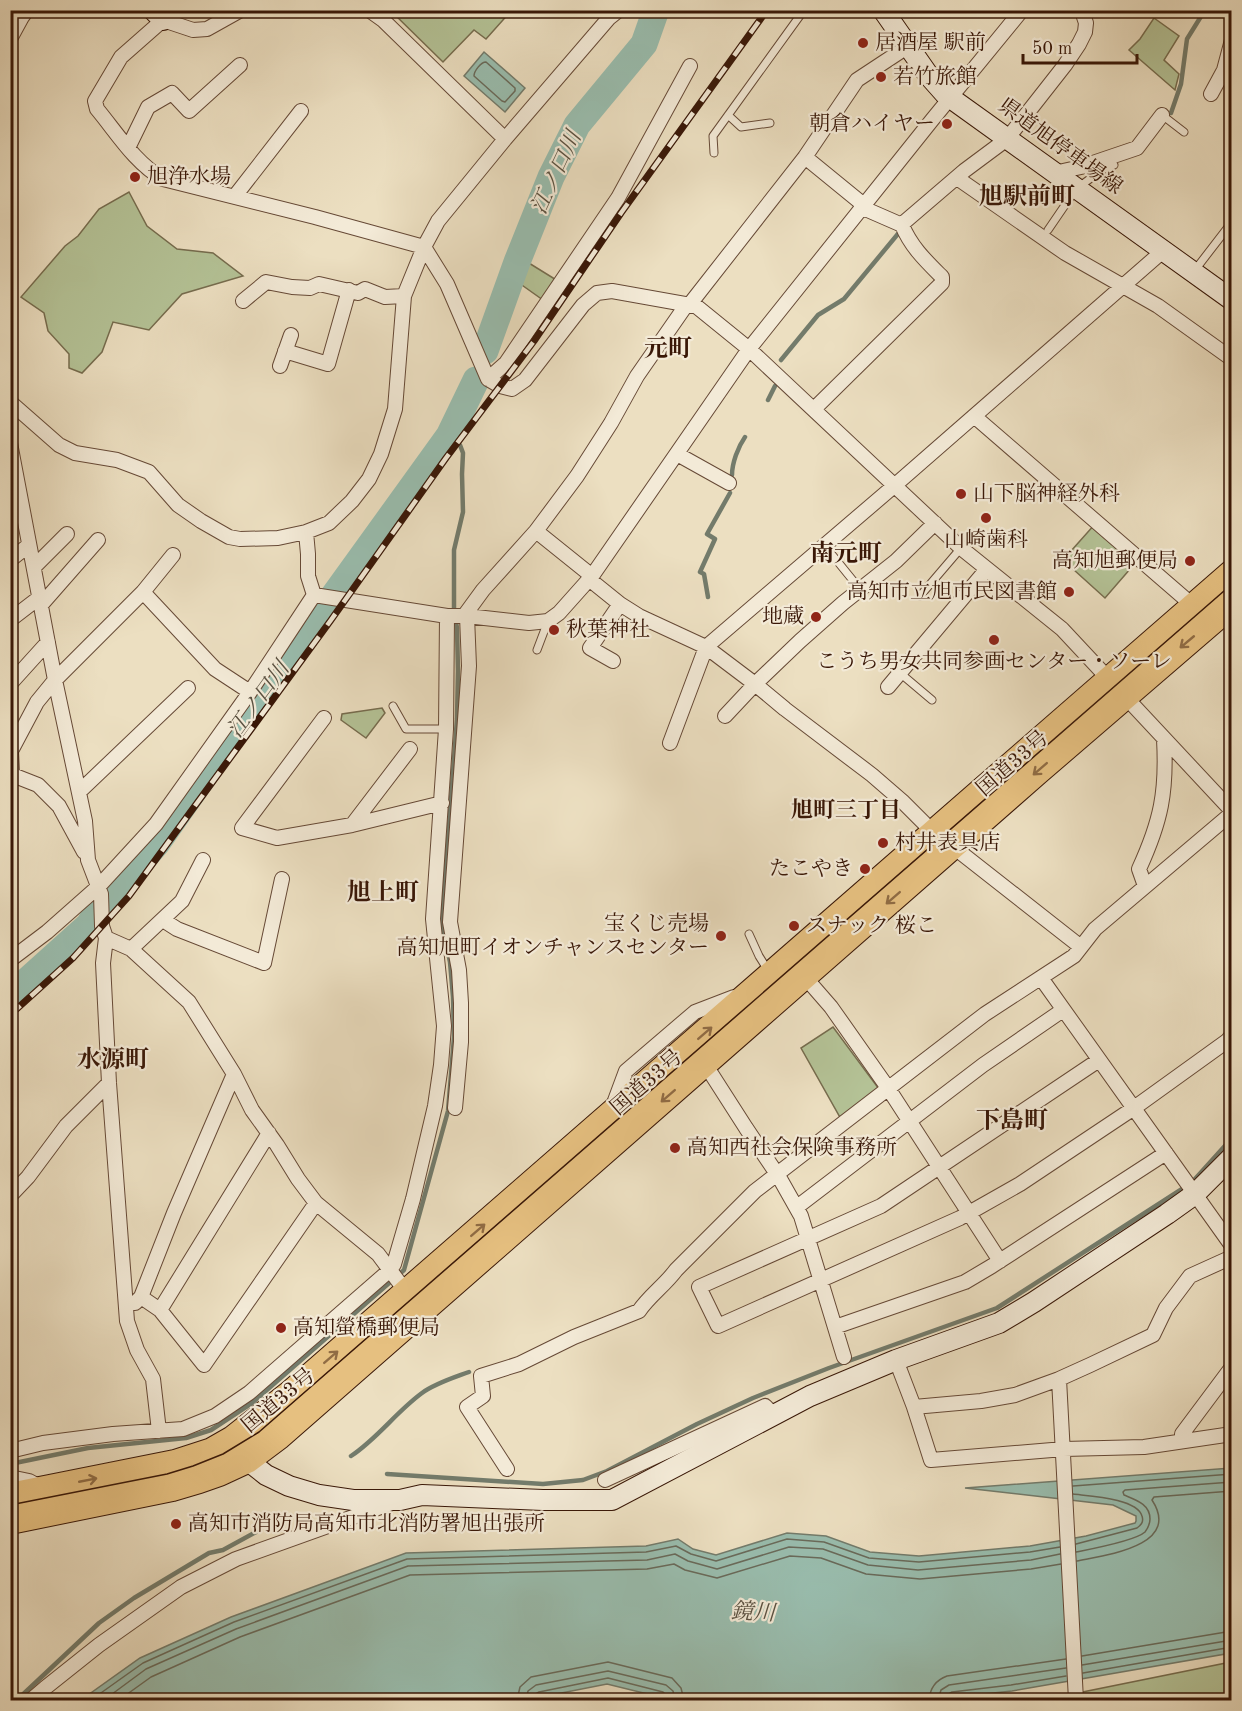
<svg xmlns="http://www.w3.org/2000/svg" width="1242" height="1711" font-family="'Old Standard TT','Noto Serif JP',serif">
  <style>
    .green { fill: #b4c296; stroke: #766c4e; stroke-width: 1.5 }
    .water { fill: #99bdae; stroke: #737b6b; stroke-width: 1.5 }
    .lines { fill: none; stroke-linecap: round; stroke-linejoin: round }
    .shore { stroke: #696a5a; stroke-width: 1.5 }
    .stream { stroke: #737b6b; stroke-width: 4.5 }
    .river { stroke: #99bdae; stroke-width: 27 }
    .lane-casing { stroke: #664936; stroke-width: 9 }
    .street-casing { stroke: #664936; stroke-width: 16 }
    .secondary-casing { stroke: #391707; stroke-width: 22 }
    .highway-casing { stroke: #391707; stroke-width: 28 }
    .lane { stroke: #f3ead7; stroke-width: 7 }
    .street { stroke: #f3ead7; stroke-width: 14 }
    .secondary { stroke: #f3ead7; stroke-width: 20 }
    .highway { stroke: #e6c080; stroke-width: 26 }
    .tram { stroke: #391707; stroke-width: 1.5 }
    .rail-casing { stroke: #391707; stroke-width: 7 }
    .rail { stroke: #f3ead7; stroke-width: 4.5; stroke-dasharray: 14; stroke-linecap: butt }
    .oneway { stroke: #906c44 }
    .poi-dot { fill: #8f2418; stroke: #f3ead7; stroke-width: 2 }
    .labels { text-anchor: middle; dominant-baseline: central; stroke-width: 4.5; stroke-linejoin: round; paint-order: stroke }
    .poi-label { font-size: 21px; fill: #391707; stroke: #f3ead7; text-anchor: start }
    .street-label { font-size: 21px; fill: #391707; stroke: #f3ead7 }
    .water-label { font-size: 22px; font-style: italic; fill: #5b5141; stroke: #f3ead7 }
    .neighbourhood-label { font-size: 22px; font-weight: bold; fill: #391707; stroke: #f3ead7 }
    .quarter-label { font-size: 24px; font-weight: bold; fill: #391707; stroke: #f3ead7 }
  </style>
  <rect width="100%" height="100%" fill="#ecdfc1"/>
  <filter id="stains"><feTurbulence type="fractalNoise" baseFrequency=".00333" numOctaves="4"/><feColorMatrix values="0 0 0 0 .2 0 0 0 0 .09 0 0 0 0 .02 0 0 0 .5 -.17"/></filter>
  <radialGradient id="worn" r=".72"><stop offset=".6" stop-color="#630" stop-opacity="0"/><stop offset="1" stop-color="#630" stop-opacity=".3"/></radialGradient>
  <!-- green -->
  <path class="green" d="M391,11H511L486,39L474,30L443,62Z
    M1154,18L1179,36L1164,60L1179,74L1175,90L1129,50L1140,39Z
    M129,192L147,226L177,249L213,253L243,276L182,294L149,330L113,322L102,352L82,373L69,368V354L48,331L44,313L21,297L65,246L78,236L99,209Z
    M524,260L558,281L543,300L519,283Z
    M1095,524L1137,561L1105,598L1063,560Z
    M382,708L385,713L366,738L341,720L342,714Z
    M833,1027L879,1089L841,1119L801,1048Z
    M1231,1662V1700H1043Z"/>
  <!-- water -->
  <path class="water" d="M484,52L525,88L505,112L464,76Z
    M1231,1468V1653L1012,1691L928,1700H672L607,1684L526,1700H81L140,1658L231,1617L406,1553L646,1546L678,1539L693,1549L716,1555L787,1533L826,1536L870,1552L919,1556L1030,1546L1086,1536L1135,1523L1136,1521V1516L1113,1505L965,1488Z"/>
  <g class="lines">
    <!-- shore -->
    <path class="shore" d="M486,62L515,88V91L505,102L502,101L474,76C474,71 481,62 486,62Z
      M1073,1486L1232,1474
      M1073,1494C1088,1496 1137,1498 1142,1516C1144,1522 1141,1525 1137,1528L1076,1544
      M1076,1552C1091,1549 1135,1541 1145,1532C1148,1528 1150,1524 1150,1519C1150,1504 1136,1500 1124,1495L1123,1492L1125,1490L1232,1482
      M1077,1561C1106,1555 1182,1546 1152,1500L1154,1497L1232,1491
      M1082,1656L1232,1631
      M1082,1665L1232,1640
      M1083,1673L1232,1647
      M91,1700L143,1663L234,1622L407,1559L646,1552L676,1546L691,1554L716,1561L787,1539L824,1542L869,1558L919,1562L1030,1552L1060,1547
      M104,1700L146,1669L236,1629L408,1566L647,1560L675,1554L688,1561L717,1569L789,1547L823,1549L868,1565L918,1570L1031,1560L1060,1554
      M119,1700L151,1677L240,1637L410,1575L647,1569L674,1564L685,1570L717,1578L790,1556L821,1558L866,1574L920,1579L1031,1569L1061,1564
      M517,1700L520,1687L531,1677L608,1662L672,1678L681,1688L684,1700
      M526,1700L528,1691L536,1685L608,1671L666,1685L673,1691L675,1700
      M534,1700V1695L539,1692L608,1678L663,1692L667,1696V1700
      M929,1700C930,1688 936,1680 947,1676L1066,1659
      M938,1700L941,1690L949,1685L1066,1668
      M946,1700L947,1695L952,1692L1011,1685L1066,1676"/>
    <!-- stream -->
    <path class="stream" d="M1171,113L1181,84L1187,39L1205,10
      M781,360L818,315L844,299L902,229
      M768,400L775,386
      M732,475C732,463 738,447 745,437
      M708,597L704,574L700,572L715,539L707,534L730,493
      M351,1456C378,1438 396,1412 422,1393C436,1383 453,1378 469,1372
      M10,1464L88,1448L186,1438L211,1430L252,1403L404,1270L448,1111L451,1075L454,1037L453,997L450,962L442,922L457,719L458,671L457,628L454,610V550L463,512L462,474L463,453L460,445
      M387,1474L543,1484L583,1480L607,1471L697,1424L753,1398L829,1368L997,1308L1182,1189L1195,1179L1232,1138
      M17,1700L99,1623L134,1598L209,1553L223,1550L256,1532"/>
    <!-- river -->
    <path class="river" d="M485,351L517,262L551,177L577,125L644,44L656,10
      M10,996L89,925L95,915L157,843L221,752L449,436L476,380"/>
    <!-- lane casing -->
    <g class="lane-casing">
      <path id="lane" d="M728,115L741,127L770,123
        M1162,115L1184,132
        M714,153L713,136L804,10
        M1048,230L1076,189L1102,170L1114,165
        M1195,270L1232,222
        M825,546L855,583
        M920,596L961,548
        M537,650L548,621
        M900,673L932,700
        M393,706L406,729H446
        M749,934L759,956L769,972"/>
    </g>
    <!-- street casing -->
    <g class="street-casing">
      <path id="street" d="M241,10L207,29L193,30L163,20L121,57L95,101L97,109C117,133 135,163 163,179L315,217L424,247L447,284L488,379L500,386L512,389L525,380L583,305L597,293L612,291L696,306L749,349L961,548L1062,629L1232,811
        M369,10L383,20L505,139
        M10,39L22,17L27,10
        M1211,94L1224,70L1232,40
        M128,148L148,107L172,93L189,111L240,65
        M805,157L865,206
        M1054,173L1081,167L1137,148L1162,115
        M957,178L1065,253L1158,306L1232,359
        M235,196L301,111
        M901,225L964,171L1007,139L1065,65L1079,44L1085,32L1086,23L1082,11
        M243,301L266,282L292,287L310,288L319,284L358,293L365,289L385,297L404,296
        M690,304L805,157L857,80L907,47
        M285,351L328,364L349,290
        M280,366L291,335
        M488,379L506,363L618,198L690,66
        M10,402L59,445L75,453L117,460L149,472L178,505L201,521L229,537L240,539L278,538L306,532L329,523L352,501L369,479L381,454L395,409L404,296L424,247L438,221L505,139L609,18L619,10
        M814,409L942,283V277C926,261 911,247 902,225L863,208
        M974,416L1197,609
        M10,443L55,680L85,821L88,860L101,894L102,926L106,938L103,963L109,1083L127,1321L137,1350L153,1379L159,1431
        M677,454L729,483
        M536,531L592,576
        M306,532L308,554V576L314,595
        M10,560L29,545
        M34,567L67,534
        M589,579L620,604L639,616L706,647L755,684L785,709L872,775L902,801L928,827L1081,947
        M143,592L215,669L250,692
        M314,595L447,616H467L529,623L548,621L559,613L592,576L749,349L932,120L1022,10
        M41,605L98,540
        M464,616L483,590L536,531L577,476L611,423L637,376L687,304
        M10,620L40,597
        M613,661L590,648L620,604
        M10,684L48,642
        M888,687L987,569
        M725,716L755,684L800,641L843,603L896,561L935,523
        M324,718L242,828L277,838L352,825L442,803
        M670,743L706,647L894,486L1163,251
        M10,774L38,785L59,806L84,852
        M12,775L11,751L37,702L55,680L143,592L173,555
        M79,792L188,688
        M352,825L410,749
        M1145,886L1139,869C1161,821 1167,792 1164,739
        M163,920L177,929L264,963L282,879
        M106,938L131,949L189,1002L234,1074L252,1110L277,1145L298,1179L316,1203L378,1254L410,1297
        M131,949L182,901L203,860
        M10,960L47,932L99,886L156,824L250,692L314,595
        M804,976L831,1007L888,1088L1000,1261
        M1041,978L1232,1246
        M1099,1060L881,1206L699,1287L718,1326L960,1218L1020,1184L1134,1108L1227,1041L1232,1035
        M705,1064L746,1128L779,1177L801,1216L844,1357
        M613,1106L626,1071L695,1012L734,997
        M455,1108L461,1042V1003L459,970L450,922L469,666L467,616
        M10,1196L28,1177L66,1126L109,1083
        M797,1207L983,1065L1063,1010
        M141,1297L160,1310L204,1365L316,1203
        M135,1303L141,1297L174,1213L234,1074
        M160,1310L269,1133
        M835,1327L965,1282L992,1266L1166,1153
        M896,1360L914,1407L981,1401L1015,1395L1059,1379L1090,1365L1153,1335L1166,1308L1190,1276L1232,1257
        M1059,1379L1076,1700
        M914,1407L931,1460L1064,1449L1144,1447L1232,1434
        M1182,1434L1232,1367
        M10,1451L43,1443L113,1434L183,1429L215,1416L249,1393L390,1270L394,1264L413,1199L435,1106L441,1065L444,1026L433,919L446,729L447,616
        M507,1469L467,1407L483,1396L481,1376L519,1364L574,1337L639,1311C649,1296 665,1285 676,1270L755,1191L985,1014L1074,956L1095,929L1232,813
        M10,1477L29,1481L42,1488
        M605,1480L765,1406L774,1415
        M31,1700L45,1688L99,1645L181,1587L236,1559L392,1503"/>
    </g>
    <!-- secondary casing -->
    <g class="secondary-casing">
      <path id="secondary" d="M153,10L163,20
        M883,10L929,76L945,94L1232,300
        M239,1449L247,1460L266,1475L289,1486L319,1495L353,1500H400L422,1495L543,1500H612L810,1396L896,1360L999,1323L1034,1302L1167,1214L1195,1194L1232,1157"/>
    </g>
    <!-- highway casing -->
    <g class="highway-casing">
      <path id="highway" d="M10,1496L175,1463L212,1451L233,1439L290,1394L1232,573
        M10,1521L172,1488L199,1480L219,1473L247,1460L279,1436L1038,771L1232,604"/>
    </g>
    <!-- lane -->
    <use href="#lane" class="lane"/>
    <!-- street -->
    <use href="#street" class="street"/>
    <!-- secondary -->
    <use href="#secondary" class="secondary"/>
    <!-- highway -->
    <use href="#highway" class="highway"/>
    <!-- tram -->
    <path class="tram" d="M10,1505L167,1474L193,1466L223,1454L259,1432L1232,584"/>
    <!-- rail casing -->
    <g class="rail-casing">
      <path id="rail" d="M10,1015L73,958L129,896L331,620L446,458L534,341L621,213L767,10"/>
    </g>
    <!-- rail -->
    <use href="#rail" class="rail"/>
  </g>
  <!-- one-way arrows -->
  <defs><path id="oneway-shaft" d="M-6 0H5M1.5-3L5.5 0L1.5 3" fill="none" stroke-width="1.6" stroke-linecap="round" stroke-linejoin="round" transform="scale(1.5)"/></defs>
  <g class="oneway">
    <use href="#oneway-shaft" transform="translate(1187 642) rotate(140)"/>
    <use href="#oneway-shaft" transform="translate(1040 769) rotate(139)"/>
    <use href="#oneway-shaft" transform="translate(893 898) rotate(139)"/>
    <use href="#oneway-shaft" transform="translate(705 1033) rotate(-41)"/>
    <use href="#oneway-shaft" transform="translate(668 1096) rotate(139)"/>
    <use href="#oneway-shaft" transform="translate(478 1230) rotate(-41)"/>
    <use href="#oneway-shaft" transform="translate(331 1357) rotate(-41)"/>
    <use href="#oneway-shaft" transform="translate(88 1480) rotate(-11)"/>
  </g>
  <!-- markers -->
  <g class="poi-dot">
    <circle cx="863" cy="43" r="6"/>
    <circle cx="881" cy="77" r="6"/>
    <circle cx="947" cy="124" r="6"/>
    <circle cx="135" cy="177" r="6"/>
    <circle cx="961" cy="494" r="6"/>
    <circle cx="986" cy="518" r="6"/>
    <circle cx="1190" cy="561" r="6"/>
    <circle cx="1069" cy="592" r="6"/>
    <circle cx="816" cy="617" r="6"/>
    <circle cx="554" cy="630" r="6"/>
    <circle cx="994" cy="640" r="6"/>
    <circle cx="883" cy="843" r="6"/>
    <circle cx="865" cy="869" r="6"/>
    <circle cx="794" cy="926" r="6"/>
    <circle cx="721" cy="936" r="6"/>
    <circle cx="675" cy="1148" r="6"/>
    <circle cx="281" cy="1328" r="6"/>
    <circle cx="176" cy="1524" r="6"/>
  </g>
  <g class="labels">
    <!-- poi labels -->
    <g class="poi-label">
      <text x="875" y="43">居酒屋 駅前</text>
      <text x="893" y="77">若竹旅館</text>
      <text x="935" y="124" text-anchor="end">朝倉ハイヤー</text>
      <text x="147" y="177">旭浄水場</text>
      <text x="973" y="494">山下脳神経外科</text>
      <text x="986" y="540" text-anchor="middle">山崎歯科</text>
      <text x="1178" y="561" text-anchor="end">高知旭郵便局</text>
      <text x="1057" y="592" text-anchor="end">高知市立旭市民図書館</text>
      <text x="804" y="617" text-anchor="end">地蔵</text>
      <text x="566" y="630">秋葉神社</text>
      <text x="994" y="662" text-anchor="middle">こうち男女共同参画センター・ソーレ</text>
      <text x="895" y="843">村井表具店</text>
      <text x="853" y="869" text-anchor="end">たこやき</text>
      <text x="709" y="924" text-anchor="end">宝くじ売場<tspan x="709" dy="24">高知旭町イオンチャンスセンター</tspan></text>
      <text x="806" y="926">スナック 桜こ</text>
      <text x="687" y="1148">高知西社会保険事務所</text>
      <text x="293" y="1328">高知螢橋郵便局</text>
      <text x="188" y="1524">高知市消防局高知市北消防署旭出張所</text>
    </g>
    <!-- street labels -->
    <g class="street-label">
      <text transform="translate(1060 147) rotate(36)">県道旭停車場線</text>
      <text transform="translate(1013 764) rotate(-41)">国道33号</text>
      <text transform="translate(647 1083) rotate(-41)">国道33号</text>
      <text transform="translate(279 1401) rotate(-40)">国道33号</text>
    </g>
    <!-- water labels -->
    <g class="water-label">
      <text transform="translate(557 173) rotate(-65)">江ノ口川</text>
      <text transform="translate(259 700) rotate(-54)">江ノ口川</text>
      <text transform="translate(753 1613) rotate(3)">鏡川</text>
    </g>
    <!-- neighbourhood labels -->
    <g class="neighbourhood-label">
      <text x="846" y="811">旭町三丁目</text>
    </g>
    <!-- quarter labels -->
    <g class="quarter-label">
      <text x="1027" y="198">旭駅前町</text>
      <text x="668" y="350">元町</text>
      <text x="846" y="555">南元町</text>
      <text x="383" y="894">旭上町</text>
      <text x="113" y="1061">水源町</text>
      <text x="1012" y="1122">下島町</text>
    </g>
  </g>
  <!-- margin -->
  <rect width="1242" height="1711" fill="none" stroke="#ecdfc1" stroke-width="36"/>
  <rect x="12" y="12" width="1218" height="1687" fill="none" stroke="#391707" stroke-width="3"/>
  <rect x="18" y="18" width="1206" height="1675" fill="none" stroke="#391707" stroke-width="1.5"/>
  <!-- scale -->
  <path d="M1023 54v9h114v-9" fill="none" stroke="#391707" stroke-width="3"/>
  <text x="1032" y="54" font-size="18" fill="#391707" stroke="#f3ead7" stroke-width="4.5" paint-order="stroke">50 m</text>
  <rect width="100%" height="100%" filter="url(#stains)"/>
  <rect width="100%" height="100%" fill="url(#worn)"/>
</svg>
